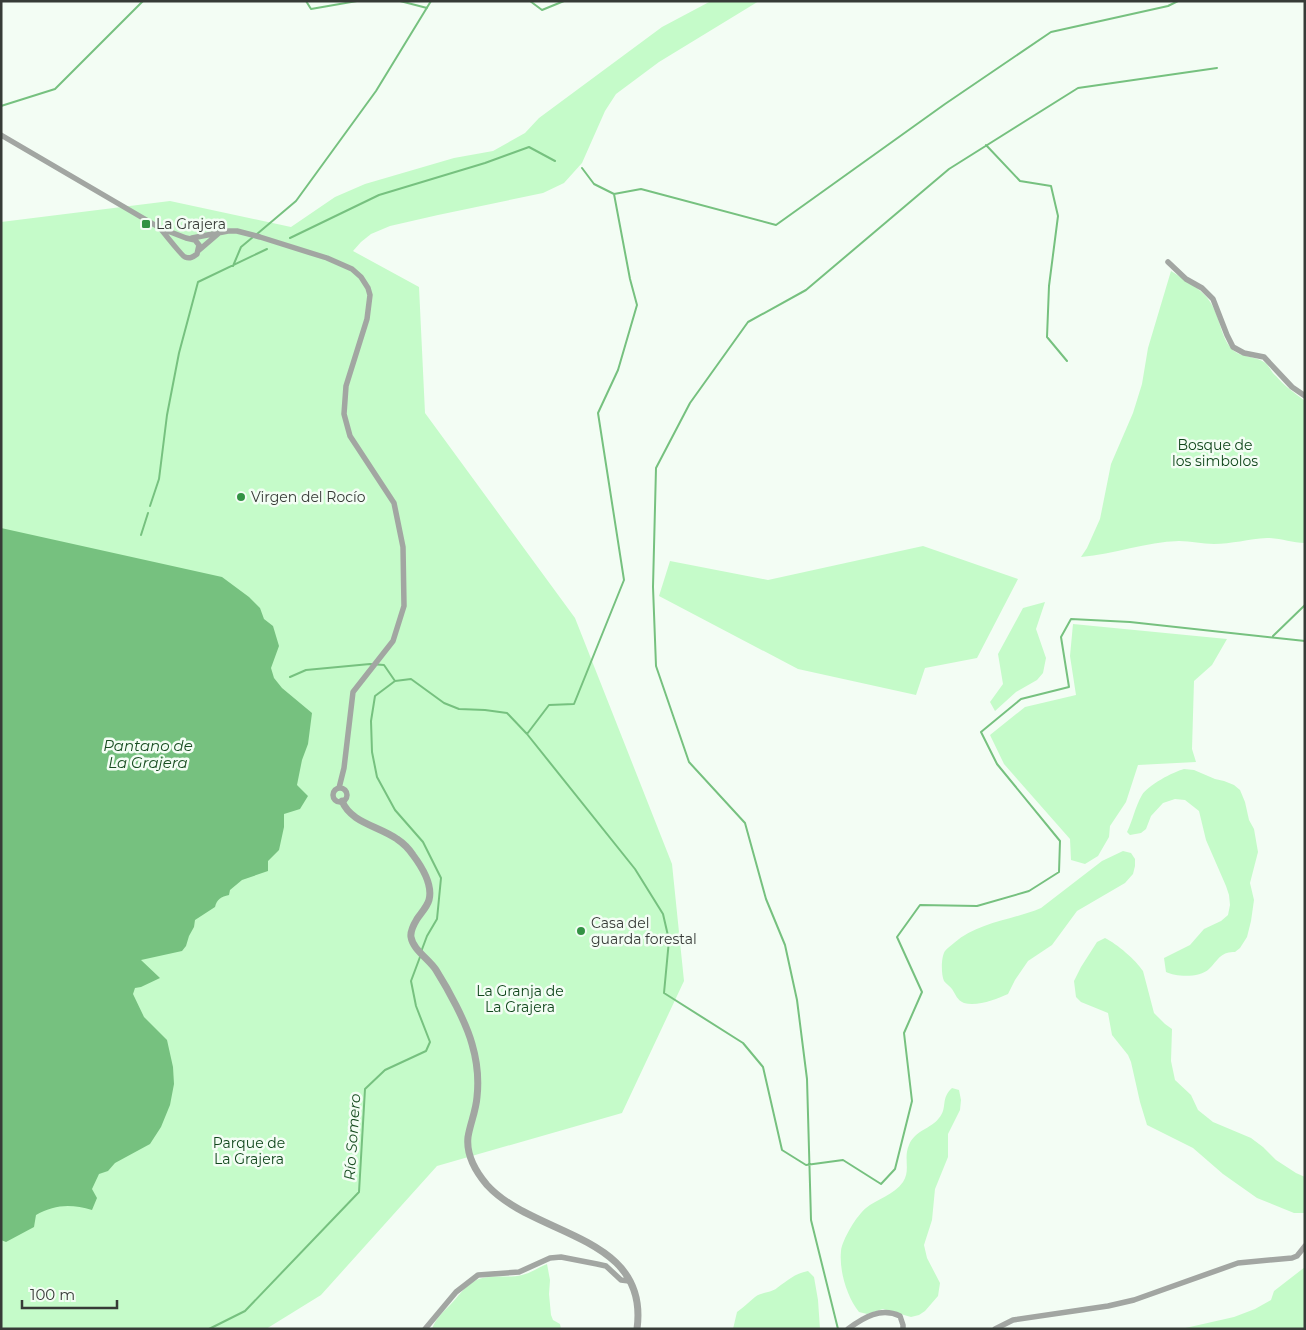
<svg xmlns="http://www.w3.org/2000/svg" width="1306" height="1330" font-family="Montserrat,sans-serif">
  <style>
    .green { fill: #c5fbc9 }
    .water { fill: #76c17f }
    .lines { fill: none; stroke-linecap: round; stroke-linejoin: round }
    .stream { stroke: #76c17f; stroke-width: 2 }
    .minor { stroke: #a2a6a2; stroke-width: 5.5 }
    .tertiary { stroke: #a2a6a2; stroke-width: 7 }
    .poi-dot { fill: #339244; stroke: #f3fdf4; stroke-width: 2 }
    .labels { text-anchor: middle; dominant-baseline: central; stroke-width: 5; stroke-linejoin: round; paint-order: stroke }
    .poi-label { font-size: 14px; fill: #373b37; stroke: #f3fdf4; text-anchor: start }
    .park-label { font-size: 14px; fill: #11471c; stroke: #f3fdf4 }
    .water-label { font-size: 15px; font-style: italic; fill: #184d21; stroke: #f3fdf4 }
  </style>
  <rect width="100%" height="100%" fill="#f3fdf4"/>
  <!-- green -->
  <path class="green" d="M711,1H759L659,62L616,94L605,111L582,163L564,183L543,193L438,215L390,226L371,234L361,242L353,251L419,287L425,413L575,618L672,864L684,981L622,1113L437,1166L321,1295L266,1329H1V222L170,201L291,227L335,197L365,184L454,158L493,151L525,133L539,118L662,27Z
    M1171,271C1188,282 1207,291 1215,311C1220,322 1222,337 1230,347C1238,358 1253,355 1264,362C1269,365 1271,372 1276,376C1284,386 1295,393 1305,401V543C1292,543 1280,538 1267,538C1249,539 1231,544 1214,544C1202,544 1191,541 1179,541C1146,542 1114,554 1081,557L1087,548L1100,519L1111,464L1133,413L1142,384L1148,348Z
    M923,546L1018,579L977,658L925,668L916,695L798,669L659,596L670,561L768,580Z
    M1045,602L1036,629L1046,658L1043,673L1037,680L1016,692L995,711L990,702L1003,684L998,654L1023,608Z
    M1073,624L1227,639L1212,665L1194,681L1192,749L1196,762L1138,765L1126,802L1110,826L1109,837L1098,856L1085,864L1071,860L1070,839L1004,764L990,735L1025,707L1076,695L1070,656Z
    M1184,769L1194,770L1215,779L1224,781L1234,785L1240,790L1245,802L1249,820L1254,829L1258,852L1250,883L1254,900L1251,921L1247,937L1240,948L1235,952C1221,951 1218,960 1209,969C1200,978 1176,977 1166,972L1164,958L1190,945L1204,929L1221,921L1228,915L1230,905L1229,895L1226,886L1206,840L1199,811L1185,800L1175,799L1163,803L1151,816L1146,829L1141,833L1130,835L1127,832C1133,820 1135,807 1142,795C1148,785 1173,772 1184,769Z
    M1123,851L1131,853L1135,859V866L1133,874L1125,883L1077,911L1052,945L1028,961L1015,980L1008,994C997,999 977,1007 964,1003C957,1000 956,995 952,989C950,986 946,984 944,981C941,974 941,957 945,951C947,948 951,946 954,943C978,922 1013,920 1041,908L1102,861Z
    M1105,938C1117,944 1136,960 1143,971L1154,1013L1165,1024L1172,1029L1171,1061L1175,1080L1191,1095L1198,1110L1213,1122L1251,1138L1263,1147L1276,1160L1296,1173L1305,1177V1213H1294L1257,1198L1223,1174L1193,1148L1147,1125L1140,1102L1131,1062L1128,1055L1112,1035L1108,1013L1081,1002L1076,997L1074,981L1081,967L1097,942Z
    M952,1088L959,1090L961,1100L960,1110L948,1134V1157L935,1189L932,1220L924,1245L927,1258L940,1283L938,1296L925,1311L919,1315L911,1317L883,1309L867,1314L859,1312C847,1297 839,1271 841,1251C842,1240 857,1215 866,1208C877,1199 894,1195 903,1182C911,1170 903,1158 909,1145C915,1130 931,1129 939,1118C948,1108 940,1099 952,1088Z
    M547,1264L550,1280L549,1294L551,1315L553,1320L560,1324L561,1329H432C436,1318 443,1312 451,1304C458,1297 463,1288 473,1282C487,1273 507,1279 522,1275C531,1273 539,1267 547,1264Z
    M1305,1267V1329H1181L1234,1317L1255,1309L1271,1300L1274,1291Z
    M808,1271L814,1277L818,1300L820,1329H733L737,1312C744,1307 749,1302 755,1297C762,1292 771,1293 777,1288C788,1280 794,1274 808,1271Z"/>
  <!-- water -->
  <path class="water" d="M1,528L222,577L249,597L260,608L264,619L273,626L279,646L271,668L274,678L282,688L312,713L308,744L302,760L297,785L308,796L300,809L284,814V827L279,850L268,861V871L242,880L230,890L229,895C221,897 217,899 215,907L195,920L194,927L189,936L186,946L182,951L141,960L160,978L141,987L135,988L133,994L144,1017L167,1040L173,1067L174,1084L170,1105L161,1127L150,1144L115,1163L108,1171L99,1174L92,1189L97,1198L92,1210C72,1204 55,1204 36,1215L34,1227L6,1242L1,1240Z"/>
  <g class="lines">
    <!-- stream -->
    <path class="stream" d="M306,1L311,9L357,1
      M400,1L427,8
      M530,1L542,10L564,1
      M1,106L55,89L143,1
      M986,145L1020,181L1051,186L1058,216L1049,286L1047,337L1067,361
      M582,168L594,184L614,194L641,189L776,225L945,104L1051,32L1168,6L1178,1
      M257,234L296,201L376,91L431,1
      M290,238L379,195L485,163L529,147L555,161
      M233,266L241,247L253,237
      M150,506L159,479L167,415L179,353L198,282L267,249
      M141,535L148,513
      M1273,636L1305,605
      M290,677L306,670L370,664L384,665L395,681L411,679L444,703L459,709L485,710L507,713L527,734L635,869L663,914L669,940L664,993L743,1043L763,1067L782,1150L806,1165L843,1160L881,1184L895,1169L912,1101L904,1033L922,992L897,937L920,905L977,906L1029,891L1059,872L1060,841L997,764L981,732L1021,699L1069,687L1061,637L1071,619L1130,622L1305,641
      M395,681L375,696L371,721L372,752L377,777L395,810L423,842L441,878L437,919L427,936L421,952
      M527,734L549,705L574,704L624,580L598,413L618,370L637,305L630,279L614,194
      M209,1329L245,1311L359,1192L365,1089L385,1070L426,1051L430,1042L416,1006L411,981L420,957
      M838,1329L811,1220L807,1079L797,1000L785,945L766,899L745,823L689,762L656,666L653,587L656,468L690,403L748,322L806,290L949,169L1078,88L1217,68"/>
    <!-- minor -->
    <path class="minor" d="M1,135L160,228L186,238L195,240L199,245L197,254C193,257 190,259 185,257C182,256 164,233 160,228
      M192,238L228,231H237L260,237L327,258L352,269L361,277L368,288L370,295L367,319L346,386L344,414L350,436L394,503L403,547L404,606L393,641L353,692L344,768L339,788
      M198,251L219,233
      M1168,262L1186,279L1202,288L1213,299L1227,335L1233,347L1244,353L1264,357L1292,387L1305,396
      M333 795a7 7 0 1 1 14 0a7 7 0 1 1-14 0Z
      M425,1329L456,1292L478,1275L519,1272L550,1258L561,1257L597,1264L606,1266L621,1280L629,1281
      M848,1329C864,1317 881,1307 900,1316L903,1325V1329
      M995,1329L1013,1320L1108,1306L1134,1300L1238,1263L1292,1258L1297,1256L1305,1246"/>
    <!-- tertiary -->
    <path class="tertiary" d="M342,801C351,823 379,826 397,839C403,843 409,849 413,855C422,867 433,885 429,900C427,907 421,913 417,919C414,924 410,931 411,937C413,950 429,959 436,970C448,989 466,1022 472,1044C477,1061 479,1079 477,1097C476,1111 470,1124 468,1137C466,1155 476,1172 487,1185C534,1237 650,1234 637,1329"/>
  </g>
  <!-- markers -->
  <g class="poi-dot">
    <rect x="141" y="219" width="10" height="10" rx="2.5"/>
    <circle cx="241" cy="497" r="5"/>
    <circle cx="581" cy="931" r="5"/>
  </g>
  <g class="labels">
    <!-- poi labels -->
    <g class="poi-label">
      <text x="156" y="224">La Grajera</text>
      <text x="251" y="497">Virgen del Rocío</text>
      <text x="591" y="923">Casa del<tspan x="591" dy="16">guarda forestal</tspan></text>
    </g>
    <!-- park labels -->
    <g class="park-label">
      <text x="1215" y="445">Bosque de<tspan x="1215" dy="16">los simbolos</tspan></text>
      <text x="520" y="991">La Granja de<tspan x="520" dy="16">La Grajera</tspan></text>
      <text x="249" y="1143">Parque de<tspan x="249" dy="16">La Grajera</tspan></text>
    </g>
    <!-- water labels -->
    <g class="water-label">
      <text x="148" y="745">Pantano de<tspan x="148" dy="17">La Grajera</tspan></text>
      <text transform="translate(352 1137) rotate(-86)">Río Somero</text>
    </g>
  </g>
  <!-- border -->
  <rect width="1306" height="1330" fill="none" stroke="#373b37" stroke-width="5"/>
  <!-- scale -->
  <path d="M22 1300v8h95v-8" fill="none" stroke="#373b37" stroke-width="2.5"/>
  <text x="30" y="1300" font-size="15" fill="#373b37" stroke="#f3fdf4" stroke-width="4" paint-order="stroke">100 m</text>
</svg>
